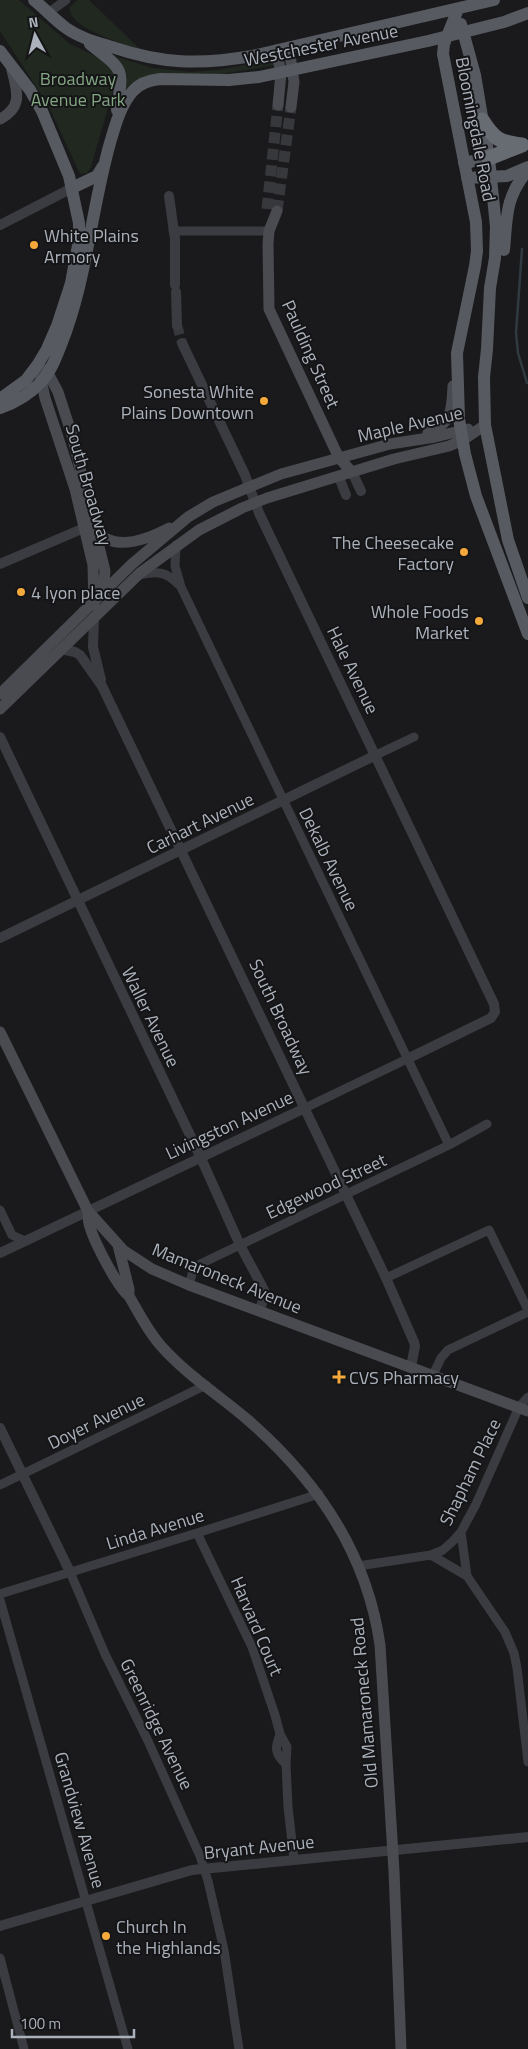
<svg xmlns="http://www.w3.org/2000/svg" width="528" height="2049" font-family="'Titillium Web',sans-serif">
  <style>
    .green { fill: #202820 }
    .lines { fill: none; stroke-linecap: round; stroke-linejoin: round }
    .stream { stroke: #2f3a41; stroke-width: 2.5 }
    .tertiary-tunnel { stroke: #37383c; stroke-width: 10; stroke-dasharray: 10 5; stroke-linecap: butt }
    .secondary-tunnel { stroke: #37383c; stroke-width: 11; stroke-dasharray: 11 5.5; stroke-linecap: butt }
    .minor { stroke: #3b3c41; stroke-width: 9 }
    .tertiary { stroke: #3b3c41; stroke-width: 10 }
    .secondary { stroke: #494b51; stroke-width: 11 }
    .primary { stroke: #575a60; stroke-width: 12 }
    .motorway { stroke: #676b72; stroke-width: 15 }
    .poi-dot { fill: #f4a93a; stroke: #151517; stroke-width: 2 }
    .labels { text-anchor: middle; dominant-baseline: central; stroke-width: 4; stroke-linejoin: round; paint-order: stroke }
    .street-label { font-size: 18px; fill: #acb2bc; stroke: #151517 }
    .park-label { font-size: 18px; fill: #84a783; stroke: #151517 }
    .poi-label { font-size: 18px; fill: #acb2bc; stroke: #151517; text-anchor: start }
  </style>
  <rect width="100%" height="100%" fill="#1a1a1c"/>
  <!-- green -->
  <path class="green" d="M0,0H19L70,44L104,60L114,56L153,68L191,72L217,70L272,60L275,65L126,90L114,87L91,167L87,173L80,174L48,105L0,31Z
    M77,0H89L141,50C125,44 66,28 70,7Z"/>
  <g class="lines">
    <!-- stream -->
    <path class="stream" d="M522,249L516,333L518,353L527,383"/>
    <!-- tertiary-tunnel -->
    <path class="tertiary-tunnel" d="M177,325L182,343"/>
    <!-- secondary-tunnel -->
    <path class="secondary-tunnel" d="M267,209L278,105
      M277,211L291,107"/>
    <!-- minor -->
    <path class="minor" d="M48,13L66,0
      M173,231H269
      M176,545L175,566L181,587L449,1145
      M139,575C157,571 166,571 179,585
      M376,755L414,737
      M305,1108L407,1059
      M0,1210L12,1235L25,1241
      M386,1278L489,1230L528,1310
      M189,1285L194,1267L449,1145L487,1124
      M433,1375L441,1358L448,1350L528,1312
      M0,1485L206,1385
      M461,1532L467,1576
      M197,1533L252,1647L275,1715L280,1734L287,1747L286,1764L288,1807L294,1859
      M431,1555L467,1576L505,1632L514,1653L517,1668L528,1762
      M358,1566L431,1555L443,1550L453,1541L461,1532L476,1504L519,1407L528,1397
      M70,1572L105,1654L148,1741L200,1856L208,1881L224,1950L239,2049
      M0,1594L197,1533L319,1494
      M0,1600L128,2049
      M280,1734C275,1747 274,1754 286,1764
      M0,1958L24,2049"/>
    <!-- tertiary -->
    <path class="tertiary" d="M169,196L175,239V285
      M0,225L72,188
      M176,292L177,325
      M182,343L245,475L259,513L494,1004L495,1012L491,1018L407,1059
      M352,472L361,491
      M339,477L346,495
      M0,564L91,525
      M94,617L93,647L101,680
      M61,649L75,652L80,655L102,686L386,1278L414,1342L415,1346L411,1367
      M0,737L200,1156L240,1245L264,1290V1298L259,1311
      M0,938L376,755
      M0,1253L305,1108
      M0,1428L70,1572
      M0,1926L192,1870L528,1837"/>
    <!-- secondary -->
    <path class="secondary" d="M289,48L294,82L291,107
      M276,50L281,73L278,105
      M0,119C25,106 16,89 11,66
      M277,211L269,231L268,244L269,309L339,458L352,472
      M43,369L48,373L58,392L72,435L105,571L103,594
      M40,374L45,398L75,489L93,565L94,605
      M428,433C452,424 452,409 453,386
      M95,529C99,533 102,537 107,539C126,548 152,537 169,528
      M0,694L132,564L188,517L213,502L281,474L390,444L435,437L468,429
      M0,709L140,573L199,530L242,508L267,498L394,459L449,446L463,440L485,425
      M0,1032L88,1211L123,1250L152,1269L189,1285L528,1411
      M88,1211C88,1216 88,1222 90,1227C94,1241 117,1287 129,1296C139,1313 148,1332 162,1347C187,1375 220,1396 248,1420C317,1480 367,1553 380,1645L394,1871L401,2049
      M118,1245L129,1289V1296"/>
    <!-- primary -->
    <path class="primary" d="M34,0C45,9 55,20 66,28C80,38 96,42 112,47C162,64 200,65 252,56L494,0
      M458,9L444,44L443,54L476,222L477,251L475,266L457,353L459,419L465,454L476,496L528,634
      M461,24L475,75L489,158L496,227L495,258L490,288L487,349L484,377L485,425L508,540L528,598
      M90,44C125,72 123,66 117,110
      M0,51L30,90L42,111L69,176L79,223V240L71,283L57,326L47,349L38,364L26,380L0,399
      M464,163L489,158
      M467,178L507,176L528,167
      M72,188L97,176L103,166
      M504,250C507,217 505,197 528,170
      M0,408C15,403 30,394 41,382C51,372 56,357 61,345C87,280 91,210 110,143C115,126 121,104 133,91C140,83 150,80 160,79L229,80L259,77L428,41L504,22L528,13"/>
    <!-- motorway -->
    <path class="motorway" d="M482,120C494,139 499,142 522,145
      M489,158L522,145"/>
  </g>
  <!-- markers -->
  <g class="poi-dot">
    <circle cx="34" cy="245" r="5"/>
    <circle cx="264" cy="401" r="5"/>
    <circle cx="464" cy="552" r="5"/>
    <circle cx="21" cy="592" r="5"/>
    <circle cx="479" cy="621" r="5"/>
    <path d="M336.5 1369.5h5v5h5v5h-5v5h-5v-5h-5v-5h5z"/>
    <circle cx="106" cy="1936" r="5"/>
  </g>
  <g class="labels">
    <!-- street labels -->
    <g class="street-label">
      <text transform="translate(321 45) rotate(-11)">Westchester Avenue</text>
      <text transform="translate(476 129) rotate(79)">Bloomingdale Road</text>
      <text transform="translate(311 354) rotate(66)">Paulding Street</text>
      <text transform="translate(410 424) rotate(-13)">Maple Avenue</text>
      <text transform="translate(89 485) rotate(74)">South Broadway</text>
      <text transform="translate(353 670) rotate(64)">Hale Avenue</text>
      <text transform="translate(200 823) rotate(-26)">Carhart Avenue</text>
      <text transform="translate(329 859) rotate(64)">Dekalb Avenue</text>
      <text transform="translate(151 1017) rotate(64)">Waller Avenue</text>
      <text transform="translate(281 1017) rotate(65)">South Broadway</text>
      <text transform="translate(229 1125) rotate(-25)">Livingston Avenue</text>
      <text transform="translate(326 1186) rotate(-25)">Edgewood Street</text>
      <text transform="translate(227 1278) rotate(22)">Mamaroneck Avenue</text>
      <text transform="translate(96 1421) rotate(-26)">Doyer Avenue</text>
      <text transform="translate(470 1472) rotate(-64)">Shapham Place</text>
      <text transform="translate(155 1529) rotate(-17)">Linda Avenue</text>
      <text transform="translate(257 1626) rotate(67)">Harvard Court</text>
      <text transform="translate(364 1703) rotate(-95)">Old Mamaroneck Road</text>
      <text transform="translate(157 1724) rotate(64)">Greenridge Avenue</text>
      <text transform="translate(80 1820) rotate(74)">Grandview Avenue</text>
      <text transform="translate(259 1847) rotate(-6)">Bryant Avenue</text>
    </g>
    <!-- park labels -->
    <g class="park-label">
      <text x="78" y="78">Broadway<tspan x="78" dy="21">Avenue Park</tspan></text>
    </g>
    <!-- poi labels -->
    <g class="poi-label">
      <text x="44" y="235">White Plains<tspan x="44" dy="21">Armory</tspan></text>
      <text x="254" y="391" text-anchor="end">Sonesta White<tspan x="254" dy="21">Plains Downtown</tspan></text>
      <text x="454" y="542" text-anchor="end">The Cheesecake<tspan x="454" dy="21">Factory</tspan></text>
      <text x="31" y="592">4 lyon place</text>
      <text x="469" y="611" text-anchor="end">Whole Foods<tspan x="469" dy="21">Market</tspan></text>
      <text x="349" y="1377">CVS Pharmacy</text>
      <text x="116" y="1926">Church In<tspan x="116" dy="21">the Highlands</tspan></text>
    </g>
  </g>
  <!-- north arrow -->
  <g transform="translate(35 35) rotate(353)" stroke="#151517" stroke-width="4" paint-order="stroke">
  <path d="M0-4L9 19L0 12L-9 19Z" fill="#acb2bc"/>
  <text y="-8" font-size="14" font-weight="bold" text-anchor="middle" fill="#acb2bc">N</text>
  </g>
  <!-- scale -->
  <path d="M12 2029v8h122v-8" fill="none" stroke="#acb2bc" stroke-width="2.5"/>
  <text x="20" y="2029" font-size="15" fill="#acb2bc" stroke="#151517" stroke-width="4" paint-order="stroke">100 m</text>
</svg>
